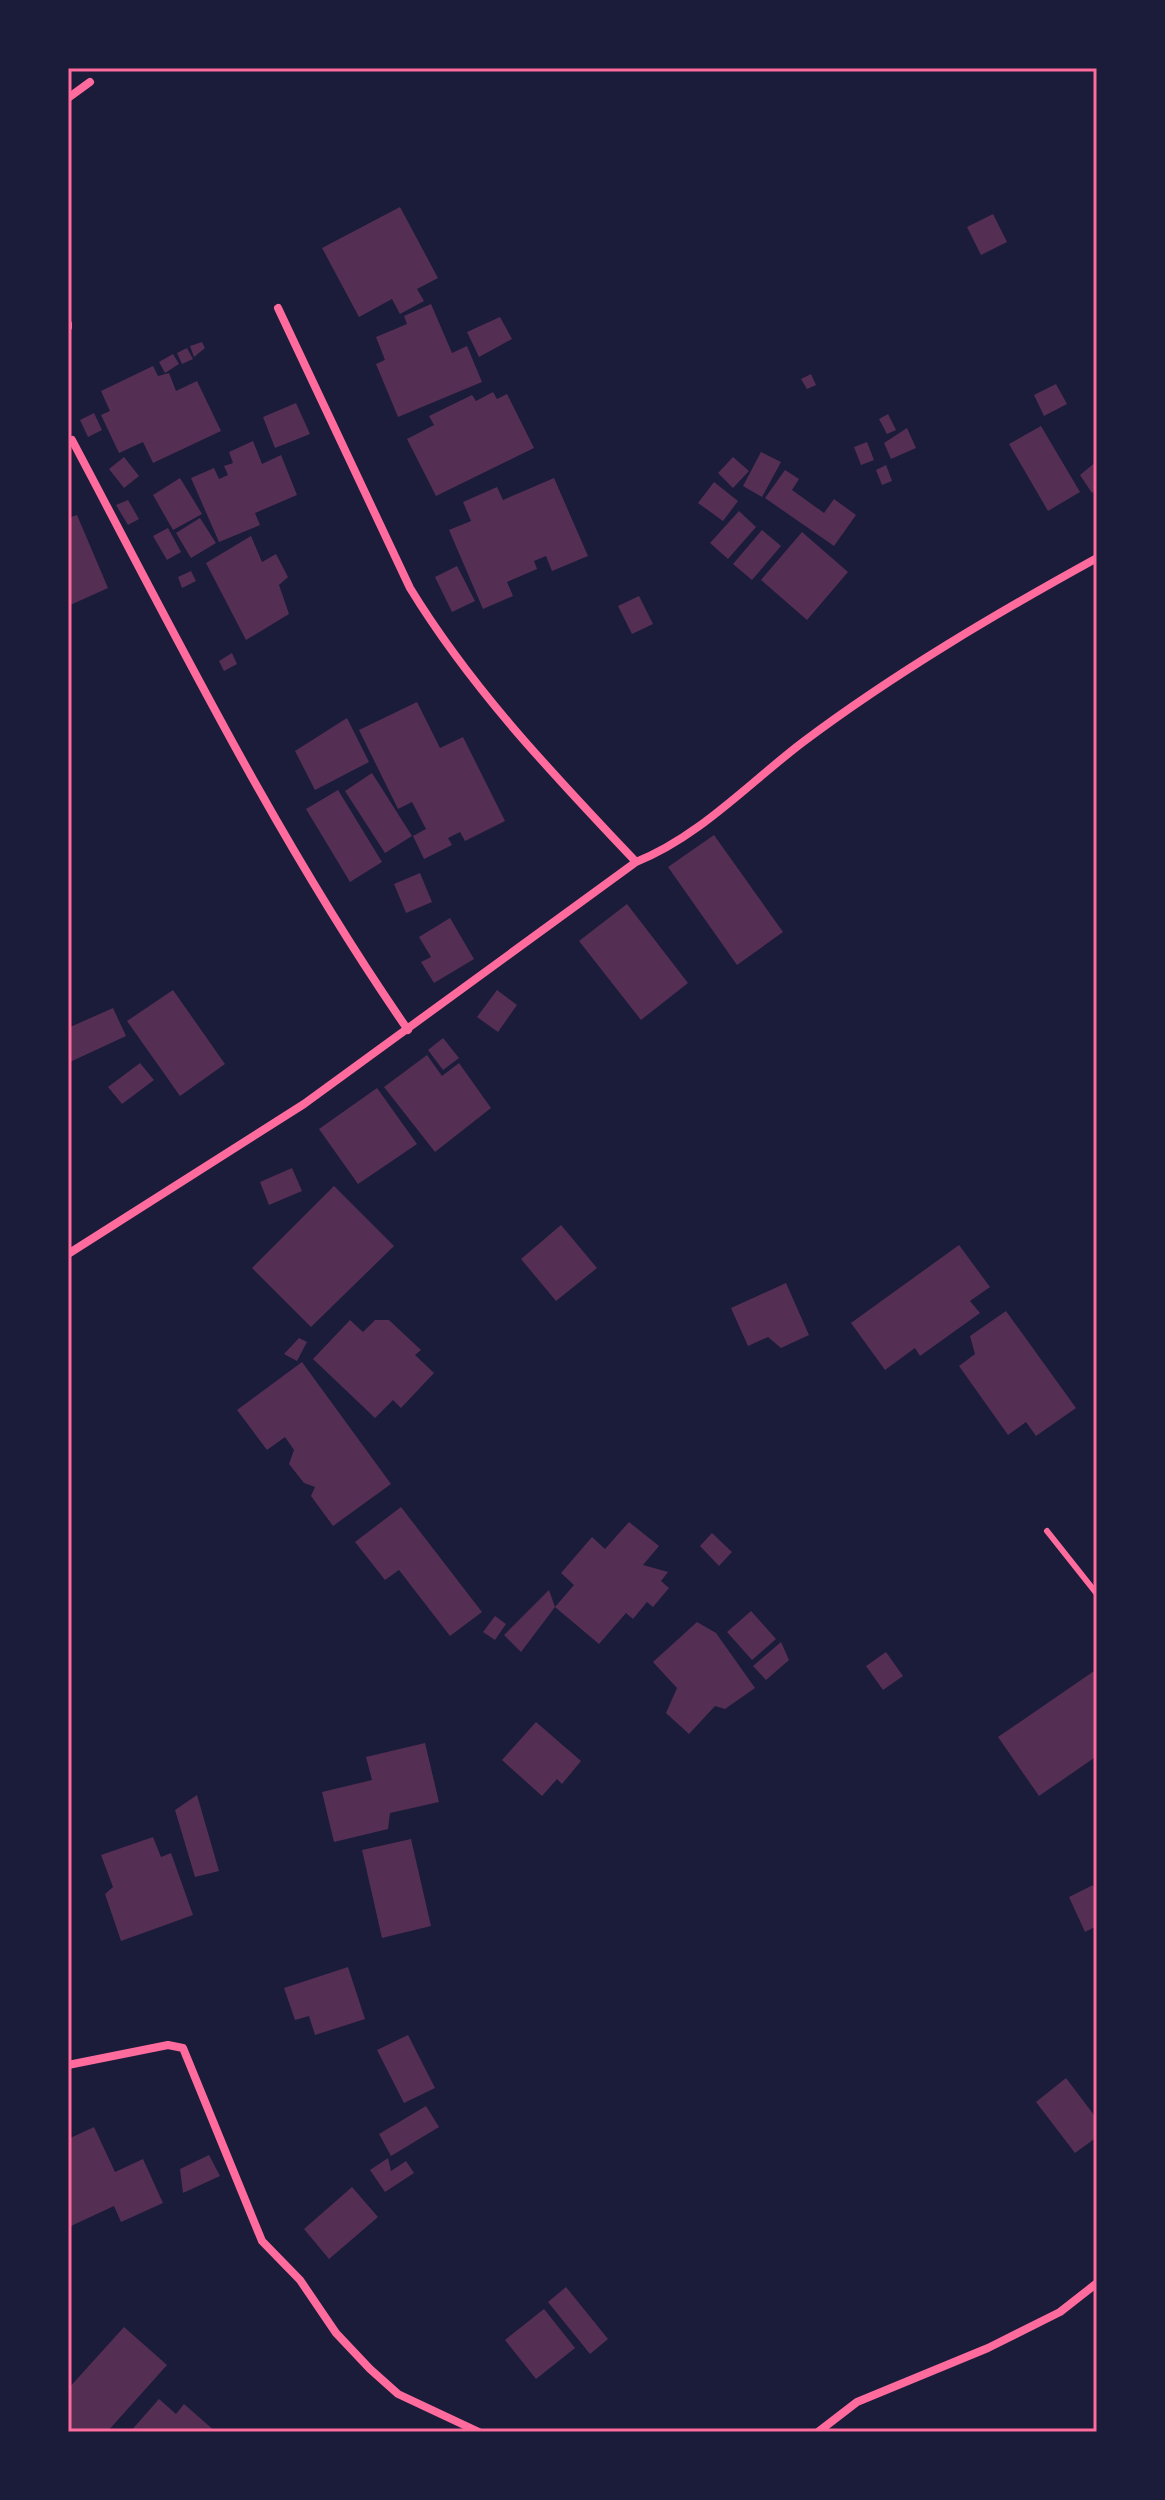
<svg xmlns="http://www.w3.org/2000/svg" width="1165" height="2500" font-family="'PT Sans Narrow',sans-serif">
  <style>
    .building { fill: #542f53 }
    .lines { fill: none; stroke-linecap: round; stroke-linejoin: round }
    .service { stroke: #ff6b9d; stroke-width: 6 }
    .minor { stroke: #ff6b9d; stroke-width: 8 }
    .neatline { fill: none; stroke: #ff6b9d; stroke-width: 3 }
  </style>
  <rect width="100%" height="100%" fill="#1b1b3a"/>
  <!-- building -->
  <path class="building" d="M400,207L438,278L417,289L424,301L400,314L392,299L359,317L322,248Z
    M993,214L1007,242L981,255L967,227Z
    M431,304L452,353L467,346L482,382L398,417L376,364L385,360L376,337L407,324L404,316Z
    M500,317L512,339L479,357L467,332Z
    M202,342L205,348L194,357L190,346Z
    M187,348L193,359L182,364L177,353Z
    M173,354L179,364L165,373L159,362Z
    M153,366L158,376L169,373L176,391L197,381L221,431L153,463L143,442L119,453L101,415L110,411L101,391Z
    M811,374L816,385L807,389L801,379Z
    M1056,384L1067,404L1044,416L1034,395Z
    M493,392L497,399L507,394L534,448L436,496L407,439L434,425L429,416L472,395L476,401Z
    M296,403L310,434L275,448L263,417Z
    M94,413L102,430L88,437L80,420Z
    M888,414L896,430L887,434L879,419Z
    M1041,426L1080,492L1048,511L1009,444Z
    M907,428L916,448L891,459L884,443Z
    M253,441L262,464L281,455L297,495L255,513L260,525L219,542L191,478L214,468L219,479L228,475L224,466L233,463L229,452Z
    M867,442L874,460L861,465L854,447Z
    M761,452L781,462L762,497L743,486Z
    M124,457L139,476L124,488L109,469Z
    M733,457L749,471L733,488L718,473Z
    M1097,461V488L1092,493L1080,475Z
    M886,465L892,481L882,485L876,470Z
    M785,470L799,479L792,490L824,513L834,499L856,515L834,546L765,498Z
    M180,478L202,514L173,530L153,495Z
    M554,478L588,556L552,571L546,556L534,561L537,569L507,582L513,596L483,609L449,530L471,521L463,502L497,487L503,500Z
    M714,482L738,501L723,521L698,503Z
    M128,500L139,519L128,525L116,505Z
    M739,511L756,527L728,559L710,543Z
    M77,515L108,588L68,606V518Z
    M200,518L216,543L191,558L176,533Z
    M168,528L181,552L167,560L153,536Z
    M762,530L781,546L752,580L733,564Z
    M802,532L848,572L807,620L761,580Z
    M251,536L262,562L276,554L288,577L279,585L289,614L246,640L206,563Z
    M457,566L475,601L452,612L435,577Z
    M191,571L196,581L182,588L178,577Z
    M639,596L653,624L632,634L618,606Z
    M232,653L237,664L224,671L219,661Z
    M417,702L440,748L463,737L505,821L465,841L460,832L448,838L452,845L424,859L413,836L426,829L412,802L398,809L359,730Z
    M347,718L369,762L315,790L295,751Z
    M372,773L412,836L385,853L345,791Z
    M338,790L382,862L350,882L306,809Z
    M714,835L783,932L737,965L668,867Z
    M420,873L432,902L406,913L394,884Z
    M627,904L688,983L641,1020L579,941Z
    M450,918L474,959L434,983L421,962L431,957L419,937Z
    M173,990L225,1064L180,1096L127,1021Z
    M497,990L517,1005L498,1032L477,1017Z
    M113,1008L126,1036L70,1062L68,1028Z
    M443,1038L459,1058L443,1070L428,1050Z
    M427,1055L442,1076L459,1063L491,1108L435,1152L384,1087Z
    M140,1063L154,1080L122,1104L108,1087Z
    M377,1088L417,1144L358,1184L319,1129Z
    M292,1168L302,1191L269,1205L260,1182Z
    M334,1186L394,1246L311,1327L252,1268Z
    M561,1225L597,1268L556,1301L521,1259Z
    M959,1245L990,1287L970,1301L980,1313L920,1356L915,1348L885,1370L851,1323Z
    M786,1283L809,1335L781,1348L768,1337L748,1346L731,1308Z
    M1006,1311L1076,1408L1036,1436L1026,1422L1008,1435L959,1366L975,1354L970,1336Z
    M350,1320L363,1332L375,1320H389L421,1350L415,1355L434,1373L401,1408L393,1400L375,1418L313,1359Z
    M299,1338L307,1342L297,1361L284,1354Z
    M302,1362L391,1484L333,1526L311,1496L315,1487L304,1483L289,1464L294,1450L285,1437L267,1450L237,1410Z
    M401,1507L482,1612L450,1636L399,1570L385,1580L355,1542Z
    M629,1522L659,1546L643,1565L668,1572L661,1581L669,1588L653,1607L647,1602L633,1619L626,1613L599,1644L555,1607L574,1585L561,1573L592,1537L605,1549Z
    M712,1533L732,1552L719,1566L700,1546Z
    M549,1590L555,1607L521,1652L504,1635Z
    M751,1611L776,1639L752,1660L727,1632Z
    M495,1616L506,1624L495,1640L483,1632Z
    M697,1622L716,1633L755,1688L725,1709L715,1706L689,1734L666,1713L677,1688L653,1662Z
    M781,1642L789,1660L766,1680L753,1666Z
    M886,1652L903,1676L883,1690L866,1666Z
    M1097,1669V1756L1039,1796L998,1737Z
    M536,1722L581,1761L562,1784L557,1779L542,1796L502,1760Z
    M425,1743L439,1802L390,1813L388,1829L334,1842L322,1792L372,1780L366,1757Z
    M197,1795L219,1871L195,1877L175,1810Z
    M153,1837L161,1857L171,1853L193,1915L121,1941L105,1894L113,1887L101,1855Z
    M411,1839L431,1926L382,1938L362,1850Z
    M1093,1885L1097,1894V1926L1085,1932L1069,1897Z
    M348,1967L365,2019L315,2035L309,2016L295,2020L284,1988Z
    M408,2035L435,2088L404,2103L377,2050Z
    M1066,2078L1097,2119V2137L1075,2153L1036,2102Z
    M426,2106L439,2127L391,2156L379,2134Z
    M94,2127L115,2172L143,2159L163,2203L121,2222L114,2206L71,2226L68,2139Z
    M209,2155L220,2176L183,2193L180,2169Z
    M388,2158L391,2171L406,2161L414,2173L385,2192L370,2170Z
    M352,2187L378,2217L329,2259L304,2229Z
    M566,2287L608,2339L590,2354L548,2302Z
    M544,2309L575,2348L536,2379L505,2340Z
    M124,2327L167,2365L107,2432H68V2389Z
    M159,2399L176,2414L184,2404L216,2432H130Z"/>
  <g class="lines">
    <!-- service -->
    <path class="service" d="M1047,1531L1097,1594"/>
    <!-- minor -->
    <path class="minor" d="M68,98L90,82
      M278,308L410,588C473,691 554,775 636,862
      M68,324V327
      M72,440C178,640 279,844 408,1030
      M68,1254L304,1104L636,862C699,837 749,783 803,742C895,673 997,613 1097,558
      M68,2065L168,2045L183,2048L262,2241L300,2280L336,2333L370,2369L398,2394L479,2432
      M818,2432L857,2402L988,2348L1060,2312L1097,2283"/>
  </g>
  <!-- border -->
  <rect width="1165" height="2500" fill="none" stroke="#1b1b3a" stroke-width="140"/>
  <rect x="70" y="70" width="1025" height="2360" class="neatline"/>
</svg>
